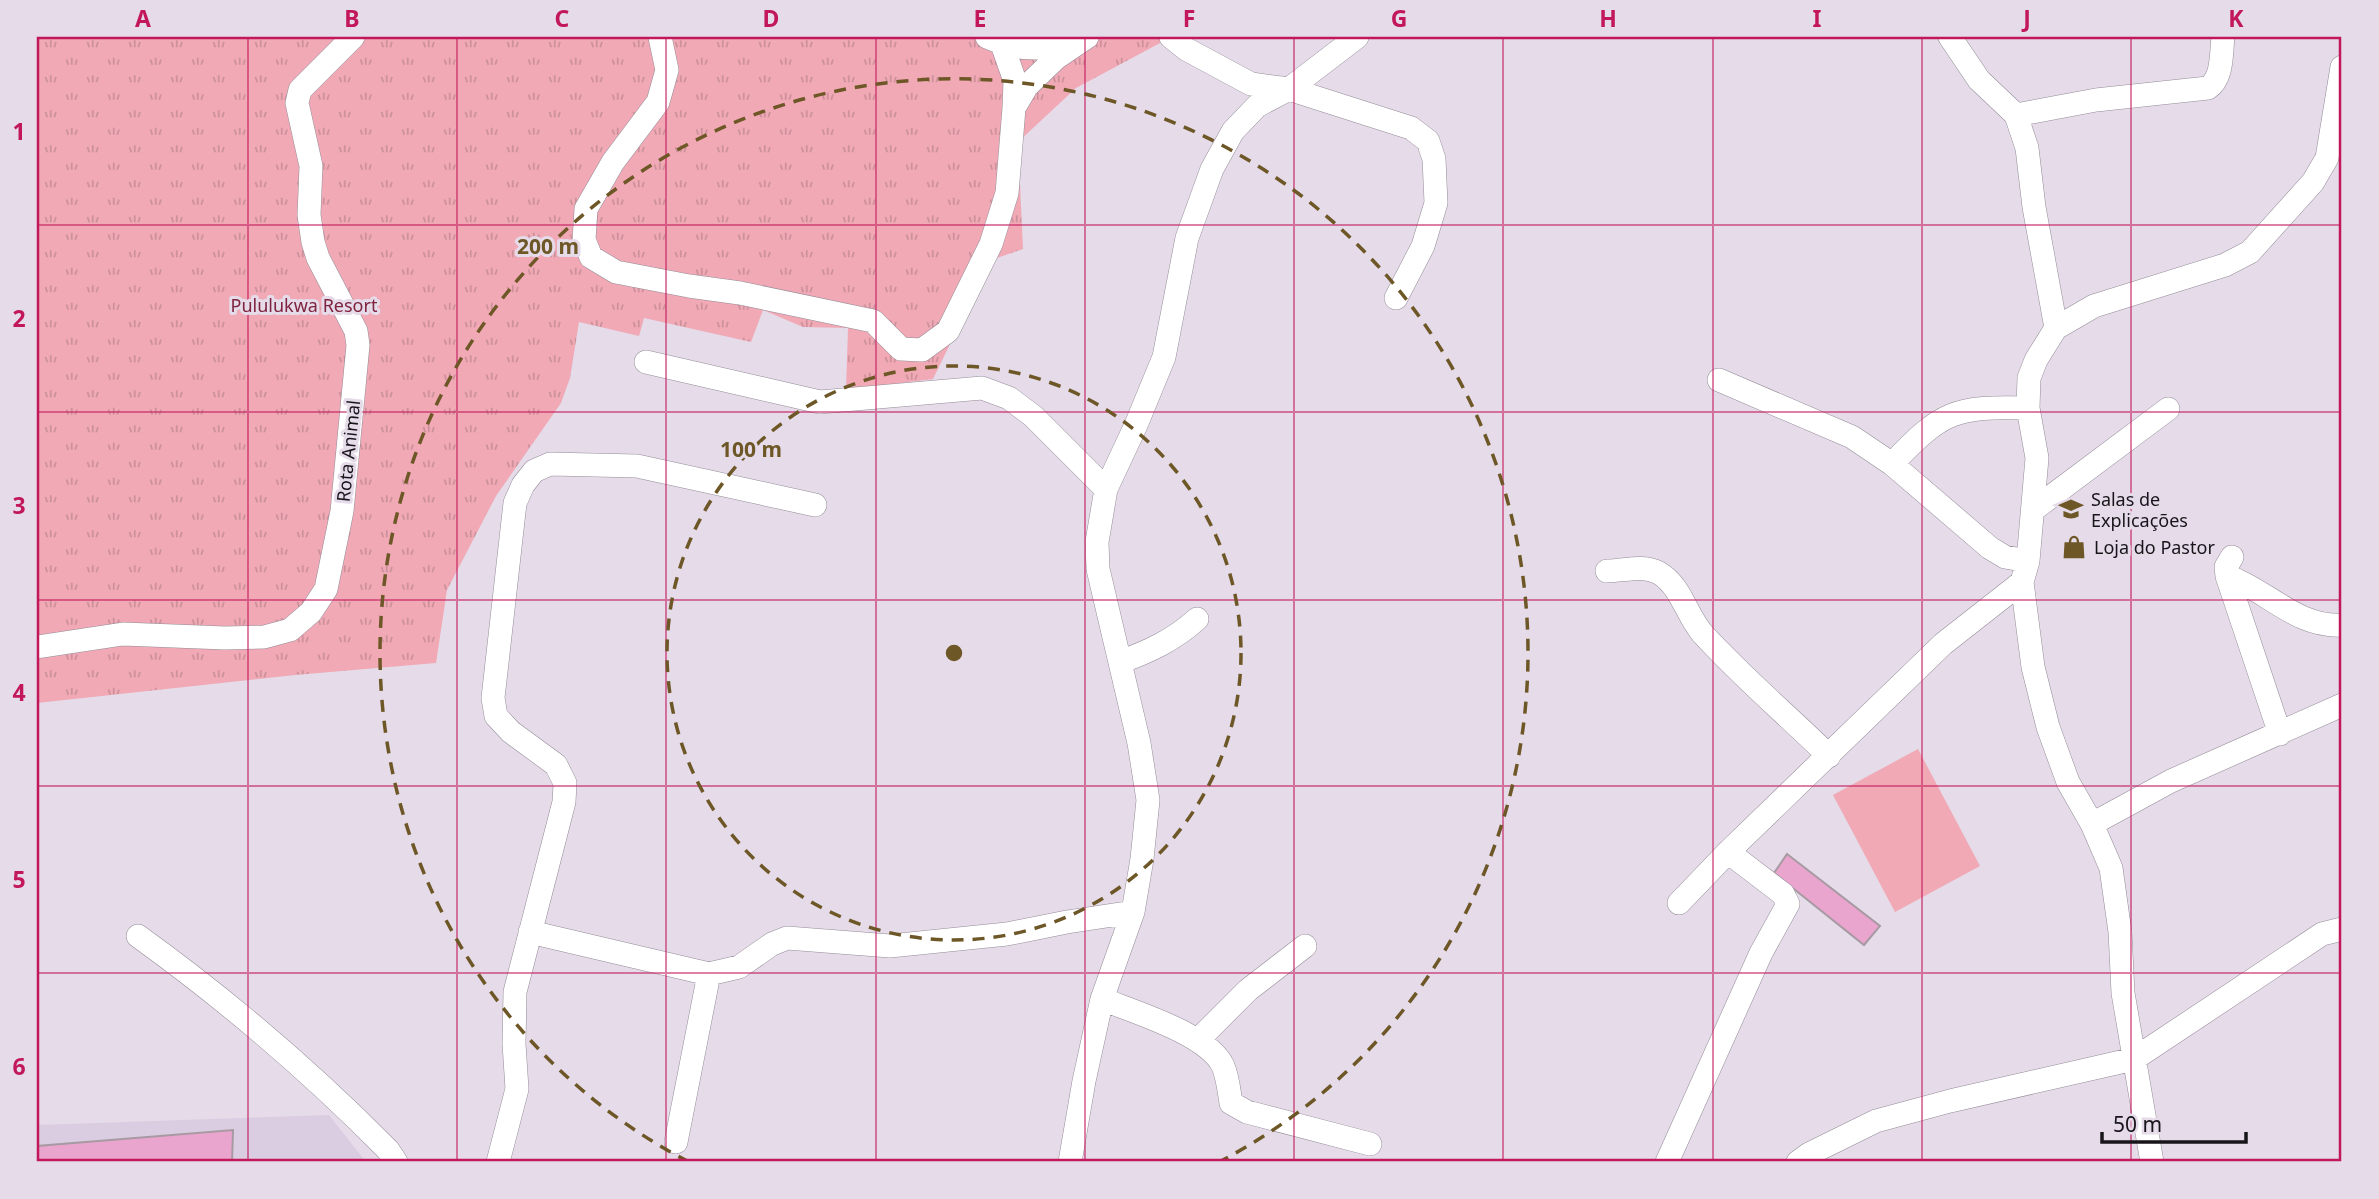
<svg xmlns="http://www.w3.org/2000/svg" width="2379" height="1199" font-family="'Noto Sans',sans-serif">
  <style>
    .built { fill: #dbcde1 }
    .park { fill: url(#park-tufts) }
    .garden { fill: #f0a9b5 }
    .building { fill: #eaa5cf; stroke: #a89aa2; stroke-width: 2 }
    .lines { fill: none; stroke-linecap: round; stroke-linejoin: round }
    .minor-casing { stroke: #948c98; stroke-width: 24 }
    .minor { stroke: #fff; stroke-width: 23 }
    .grid { fill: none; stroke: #c2185b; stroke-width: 2; stroke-opacity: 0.55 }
    .ring { fill: none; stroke: #6e5727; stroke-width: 3.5; stroke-dasharray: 12 9 }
    .labels { text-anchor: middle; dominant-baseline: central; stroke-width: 6; stroke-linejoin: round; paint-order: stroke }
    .park-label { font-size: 18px; fill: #7f233e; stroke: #e5dbe9 }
    .street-label { font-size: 18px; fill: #18151a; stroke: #e5dbe9 }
    .poi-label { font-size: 18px; fill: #18151a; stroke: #e5dbe9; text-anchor: start }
    .centre { fill: #6e5727; stroke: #e5dbe9; stroke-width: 3.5 }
    .ring-label { font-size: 21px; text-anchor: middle; font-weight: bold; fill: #6e5727; stroke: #e5dbe9; stroke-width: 6; stroke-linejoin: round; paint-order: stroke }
    .neatline { fill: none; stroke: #c2185b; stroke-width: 2.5 }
    .grid-label { font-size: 23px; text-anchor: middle; font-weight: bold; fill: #c2185b }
  </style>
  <defs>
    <pattern id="park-tufts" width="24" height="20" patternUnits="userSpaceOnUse" patternTransform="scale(1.75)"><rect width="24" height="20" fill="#f0a9b5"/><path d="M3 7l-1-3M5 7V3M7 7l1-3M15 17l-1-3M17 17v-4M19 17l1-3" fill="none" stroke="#cd919b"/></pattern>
  </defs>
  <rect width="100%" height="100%" fill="#e5dbe9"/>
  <!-- built -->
  <path class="built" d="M329,1115L366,1162H37V1125Z"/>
  <!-- park -->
  <path class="park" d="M37,37H1162V42L1076,88L1018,142L1023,249L991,260L933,379L846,390L848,328L803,327L763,310L751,342L644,318L639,336L579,322L570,378L561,403L496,496L447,590L436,663L295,675L37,703Z"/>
  <!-- garden -->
  <path class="garden" d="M1918,749L1980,866L1895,912L1833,795Z"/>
  <!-- building -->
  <path class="building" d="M1787,854L1880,926L1864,945L1774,873Z
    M233,1130L232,1162H37V1146Z"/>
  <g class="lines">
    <!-- minor casing -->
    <g class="minor-casing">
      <path id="minor" d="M660,37L667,70L658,102L613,162L586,209L584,240L591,257L616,272L689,286L740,293L873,321L901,349L922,350L948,331L991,244L1007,193L1014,108L1027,86L1056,58L1087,37
        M987,37C1016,50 1043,52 1074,40
        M1171,37L1186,49L1251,84L1289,89L1411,128L1428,141L1434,159L1436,203L1423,246L1396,298
        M1950,37L1979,80L2016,115L2027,148L2034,207L2056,328
        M1002,44L1015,81L1014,108
        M2016,115L2096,100L2208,88C2223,78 2221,54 2223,37
        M646,362L820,402L982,388L1009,398L1033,416L1106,489
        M1719,380L1852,437L1892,464L1990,548L2005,557L2028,561
        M1892,464C1942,411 1955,406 2028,408
        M2033,510L2168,409
        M2232,557L2226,567L2227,576L2280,734
        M1607,571C1625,571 1643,564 1659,573C1681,586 1686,614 1702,633C1741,676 1787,715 1829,756
        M2227,576C2267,590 2297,628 2342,625
        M37,647L123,634L225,638L264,637L290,630L311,612L326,589L342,511L358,345L356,331L318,258L313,242L309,215L311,166L297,103L300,90L353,37
        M1120,662C1148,652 1174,640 1197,619
        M2092,824L2171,781L2342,705
        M1679,903L1728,852L1943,644L2022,582
        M530,932L709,974L739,967L772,944L787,938L890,946L1007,934L1067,922L1133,912
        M138,936C228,1001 310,1071 388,1150L396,1162
        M1102,999C1134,1012 1208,1034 1223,1066C1228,1078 1229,1091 1231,1103L1247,1112L1370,1144
        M1198,1040L1248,990L1305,946
        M676,1142L709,974
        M498,1162L517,1089L514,1044L515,992L564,802L565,783L556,765L511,732L496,716L493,698L515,503L523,485L534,471L550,464L637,466L815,505
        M1070,1162L1084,1081L1102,999L1133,912L1142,859L1148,800L1139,743L1098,569L1097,542L1106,489L1136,425L1164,357L1187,238L1212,169L1233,131L1257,106L1289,89L1357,37
        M1667,1162L1761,953L1788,904L1783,894L1728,852
        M1798,1162L1809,1154L1876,1121L1950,1101L2134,1059L2322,934L2342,929
        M2152,1162L2123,993L2120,932L2111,868L2092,824L2068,782L2048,727L2033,667L2022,582L2028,561L2037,458L2028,408L2029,378L2036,360L2056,328L2094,306L2225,265L2250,252L2313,182L2327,158L2342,67"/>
    </g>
    <!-- minor -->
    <use href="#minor" class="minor"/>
  </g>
  <!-- grid -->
  <path class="grid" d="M248,37V1162M457,37V1162M666,37V1162M876,37V1162M1085,37V1162M1294,37V1162M1503,37V1162M1713,37V1162M1922,37V1162M2131,37V1162M37,225H2342M37,412H2342M37,600H2342M37,786H2342M37,973H2342"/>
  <!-- distance rings -->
  <g class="ring">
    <circle cx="954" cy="653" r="287"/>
    <path d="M689 1162A574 574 0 1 1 1219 1162"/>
  </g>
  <!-- icons -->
  <defs>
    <g id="school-bare" transform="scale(1.89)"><path d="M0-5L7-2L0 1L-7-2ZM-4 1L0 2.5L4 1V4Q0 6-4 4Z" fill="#6e5727" stroke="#e5dbe9" stroke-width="2.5" paint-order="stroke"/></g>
    <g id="shop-bare" transform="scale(1.89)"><path d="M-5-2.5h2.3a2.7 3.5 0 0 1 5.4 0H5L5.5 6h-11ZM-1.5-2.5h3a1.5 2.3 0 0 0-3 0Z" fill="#6e5727" stroke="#e5dbe9" stroke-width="2.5" paint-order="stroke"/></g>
  </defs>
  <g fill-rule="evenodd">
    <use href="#school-bare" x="2071" y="509"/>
    <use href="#shop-bare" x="2074" y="547"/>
  </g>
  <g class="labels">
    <!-- park labels -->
    <g class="park-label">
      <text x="304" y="305">Pululukwa Resort</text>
    </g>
    <!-- street labels -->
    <g class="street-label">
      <text transform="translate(348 451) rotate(-84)">Rota Animal</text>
    </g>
    <!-- poi labels -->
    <g class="poi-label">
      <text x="2091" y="499">Salas de<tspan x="2091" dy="21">Explicações</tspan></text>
      <text x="2094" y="547">Loja do Pastor</text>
    </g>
  </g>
  <circle cx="954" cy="653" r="10" class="centre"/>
  <g class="ring-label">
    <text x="548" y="254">200 m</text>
    <text x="751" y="457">100 m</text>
  </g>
  <!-- border -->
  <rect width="2379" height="1199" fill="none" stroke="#e5dbe9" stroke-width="77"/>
  <!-- scale -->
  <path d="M2102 1132v10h144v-10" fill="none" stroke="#18151a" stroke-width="3.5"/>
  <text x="2113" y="1132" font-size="21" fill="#18151a" stroke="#e5dbe9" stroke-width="5" paint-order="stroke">50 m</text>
  <rect x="38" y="38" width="2302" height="1122" class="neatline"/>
  <g class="grid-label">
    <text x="143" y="27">A</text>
    <text x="352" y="27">B</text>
    <text x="562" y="27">C</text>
    <text x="771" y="27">D</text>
    <text x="980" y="27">E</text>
    <text x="1189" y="27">F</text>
    <text x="1399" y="27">G</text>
    <text x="1608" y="27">H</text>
    <text x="1817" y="27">I</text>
    <text x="2027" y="27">J</text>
    <text x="2236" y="27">K</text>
    <text x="19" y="140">1</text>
    <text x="19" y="327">2</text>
    <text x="19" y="514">3</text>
    <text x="19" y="701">4</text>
    <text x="19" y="888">5</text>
    <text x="19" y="1075">6</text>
  </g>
</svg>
